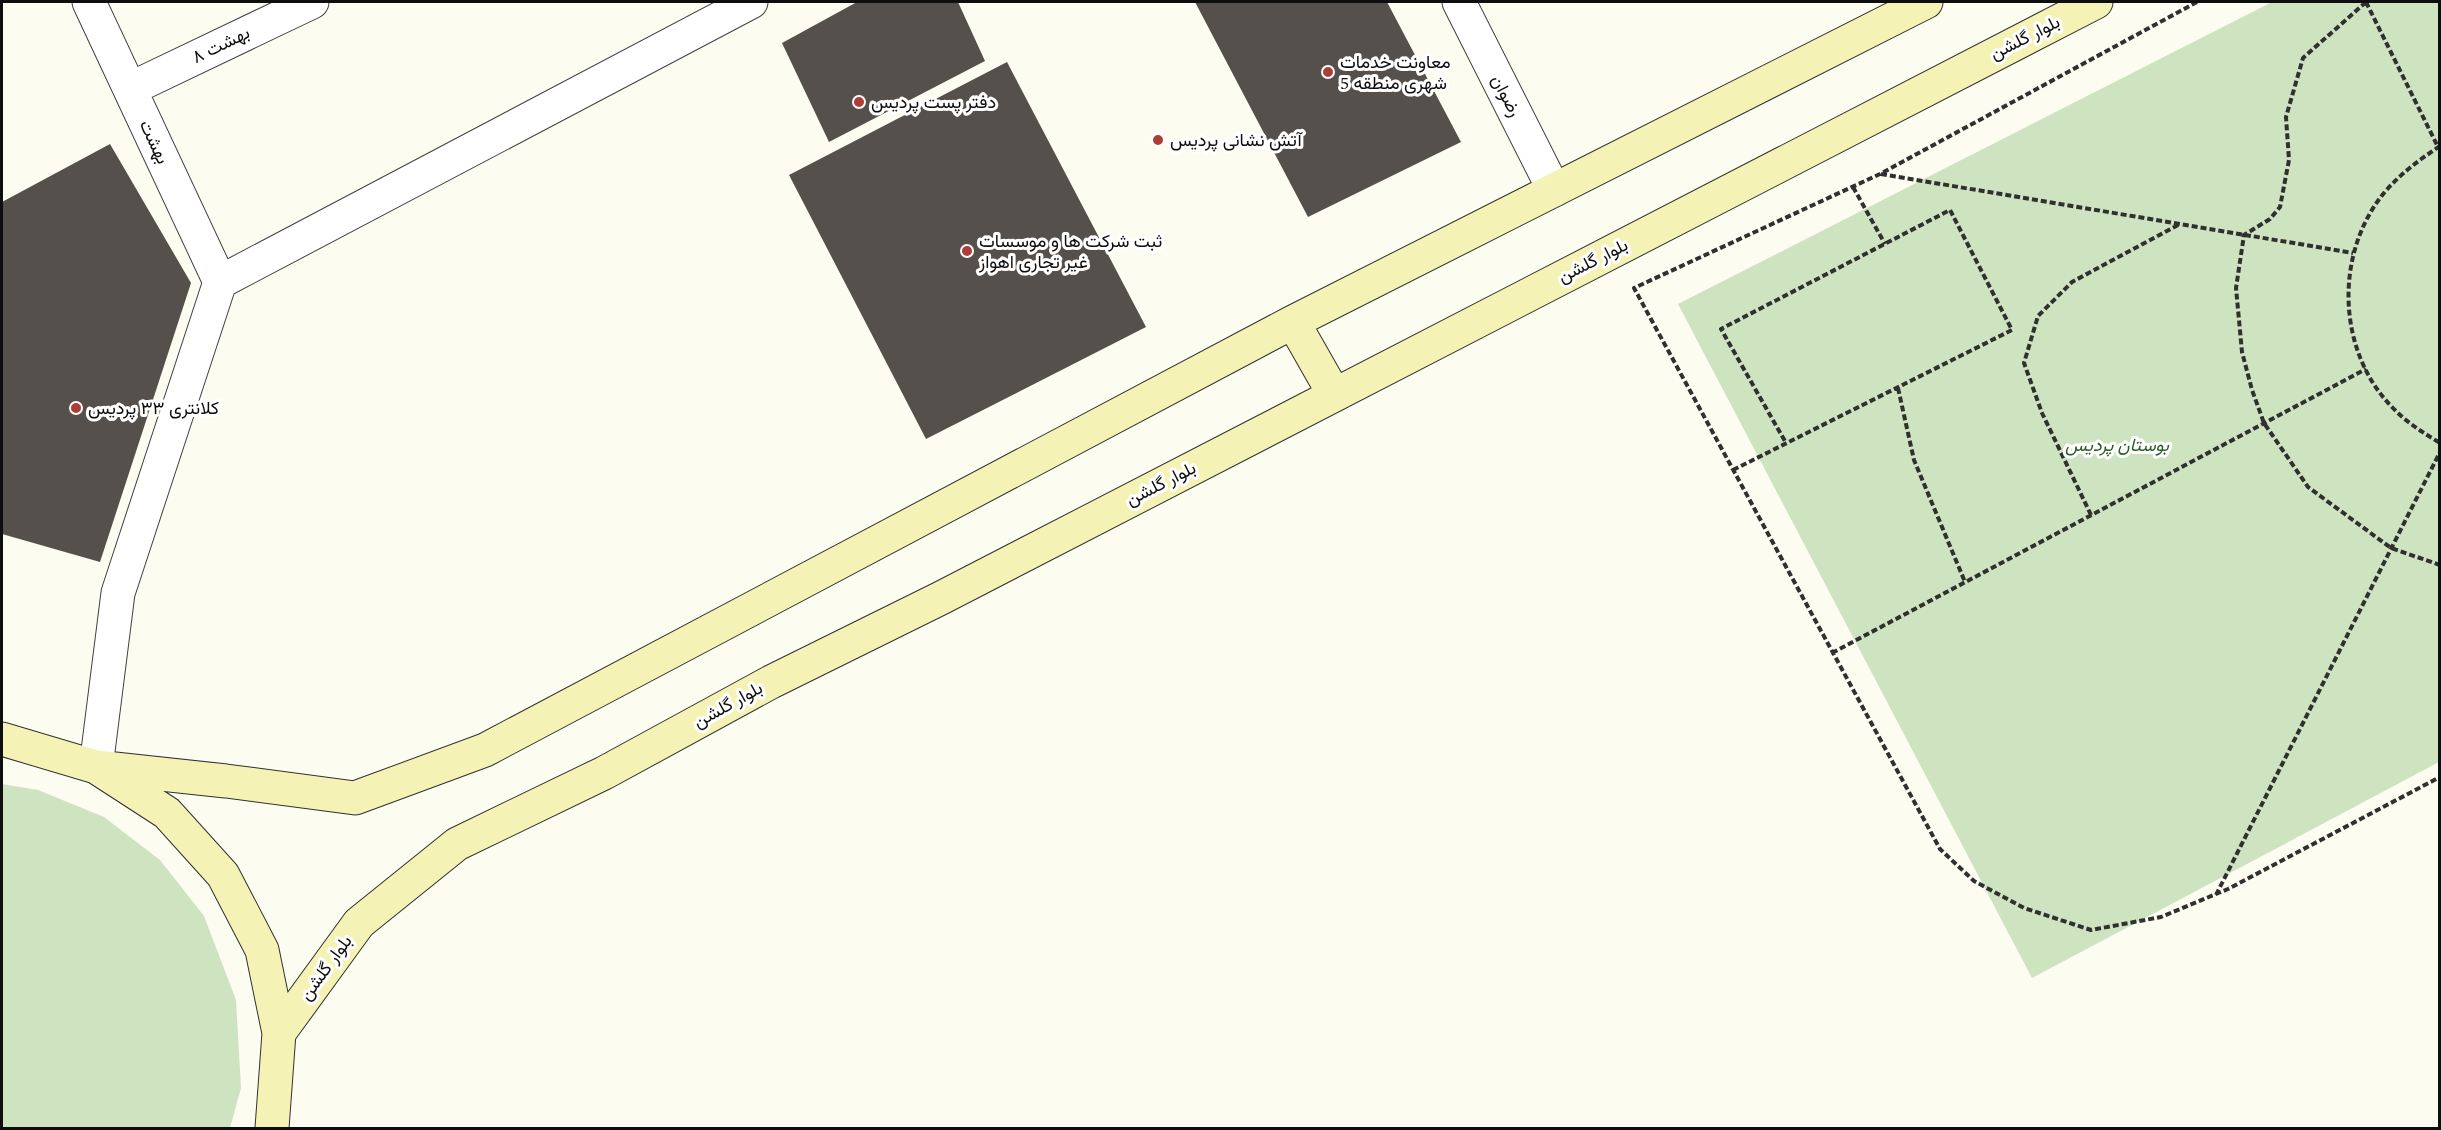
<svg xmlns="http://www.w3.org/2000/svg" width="2441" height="1130" font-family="Spectral,Vazirmatn,serif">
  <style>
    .green { fill: #cee3bf }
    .building { fill: #55504c }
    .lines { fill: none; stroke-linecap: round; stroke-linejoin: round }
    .street-casing { stroke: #414141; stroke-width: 35 }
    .secondary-casing { stroke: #303030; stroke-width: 35 }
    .path { stroke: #303030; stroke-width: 4; stroke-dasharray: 6 3; stroke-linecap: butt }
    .street { stroke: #fff; stroke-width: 33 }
    .secondary { stroke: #f4f3b5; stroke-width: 33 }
    .poi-dot { fill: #ac3d38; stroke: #fff; stroke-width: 2 }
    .labels { text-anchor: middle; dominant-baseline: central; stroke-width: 6; stroke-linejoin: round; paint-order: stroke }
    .street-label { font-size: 18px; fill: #0e0e0e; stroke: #fff }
    .poi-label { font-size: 18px; fill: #0e0e0e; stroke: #fff; text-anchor: start }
    .park-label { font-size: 18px; font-style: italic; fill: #2d5d27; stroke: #fff }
  </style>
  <rect width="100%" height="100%" fill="#fdfcf1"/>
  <!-- green -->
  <path class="green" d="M2272,2H2439V762L2032,978L1678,304Z
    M2,784L38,790L104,817L160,860L204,916L236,1000L241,1088L230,1128H2Z"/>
  <!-- building -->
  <path class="building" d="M857,2H958L985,61L829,142L782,43Z
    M1195,2H1387L1461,142L1308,217Z
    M1007,62L1146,327L926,439L789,175Z
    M110,144L191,283L100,562L2,534V202Z"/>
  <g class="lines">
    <!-- street casing -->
    <g class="street-casing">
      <path id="street" d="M89,2L220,282
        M1459,2L1554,190
        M130,89L312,2
        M96,767L118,593L220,282L751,2"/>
    </g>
    <!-- secondary casing -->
    <g class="secondary-casing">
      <path id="secondary" d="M1293,322L1334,394
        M2,739L96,767L167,813L223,875L262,950L279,1033L272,1128
        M96,767L226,781L355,798L485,750L1293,322L1926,2
        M279,1033L359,923L457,844L604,773L771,682L941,598L2096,2"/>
    </g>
    <!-- path -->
    <path class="path" d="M2197,2L1880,174L1634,288L1940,849L1974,881L2024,908L2091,930L2161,917L2228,889L2440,777
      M2366,2L2303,58L2286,117L2289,160L2280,207L2270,219L2244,235L2236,288L2242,352L2252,390L2264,423L2308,487L2391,548L2440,565
      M2366,2L2438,147
      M2440,146C2419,160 2400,174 2384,193C2334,254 2337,351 2392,407C2406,422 2422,432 2440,443
      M1881,174L2353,253
      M1853,187L1885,244
      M1898,388L1914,460L1965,582
      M1733,470L2012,330L1950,210L1721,329L1786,443
      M2091,515L2042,413L2024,363L2038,316L2072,282L2178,225
      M1832,653L2366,369
      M2216,895L2440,452"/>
    <!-- street -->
    <use href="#street" class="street"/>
    <!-- secondary -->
    <use href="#secondary" class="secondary"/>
  </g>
  <!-- markers -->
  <g class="poi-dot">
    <circle cx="1328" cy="72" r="6"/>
    <circle cx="859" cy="102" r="6"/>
    <circle cx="1158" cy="140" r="6"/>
    <circle cx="967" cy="251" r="6"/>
    <circle cx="76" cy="408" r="6"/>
  </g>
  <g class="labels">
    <!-- street labels -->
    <g class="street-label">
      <text transform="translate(2025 38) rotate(-27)">بلوار گلشن</text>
      <text transform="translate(221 45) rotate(-26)">بهشت ۸</text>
      <text transform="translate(1506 96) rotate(63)">رضوان</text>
      <text transform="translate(154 142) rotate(65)">بهشت</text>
      <text transform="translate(1593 261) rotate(-27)">بلوار گلشن</text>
      <text transform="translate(1161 484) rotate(-27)">بلوار گلشن</text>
      <text transform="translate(728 705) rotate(-29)">بلوار گلشن</text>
      <text transform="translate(326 968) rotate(-54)">بلوار گلشن</text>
    </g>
    <!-- poi labels -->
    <g class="poi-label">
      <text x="1340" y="62">معاونت خدمات<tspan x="1340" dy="21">شهری منطقه 5</tspan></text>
      <text x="871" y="102">دفتر پست پردیس</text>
      <text x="1170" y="140">آتش نشانی پردیس</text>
      <text x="979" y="241">ثبت شرکت ها و موسسات<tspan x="979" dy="21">غیر تجاری اهواز</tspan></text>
      <text x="88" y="408">کلانتری ۳۳ پردیس</text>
    </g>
    <!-- park labels -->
    <g class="park-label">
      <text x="2117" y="445">بوستان پردیس</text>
    </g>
  </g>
  <!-- border -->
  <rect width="2441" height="1130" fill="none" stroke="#0e0e0e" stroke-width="6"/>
</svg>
